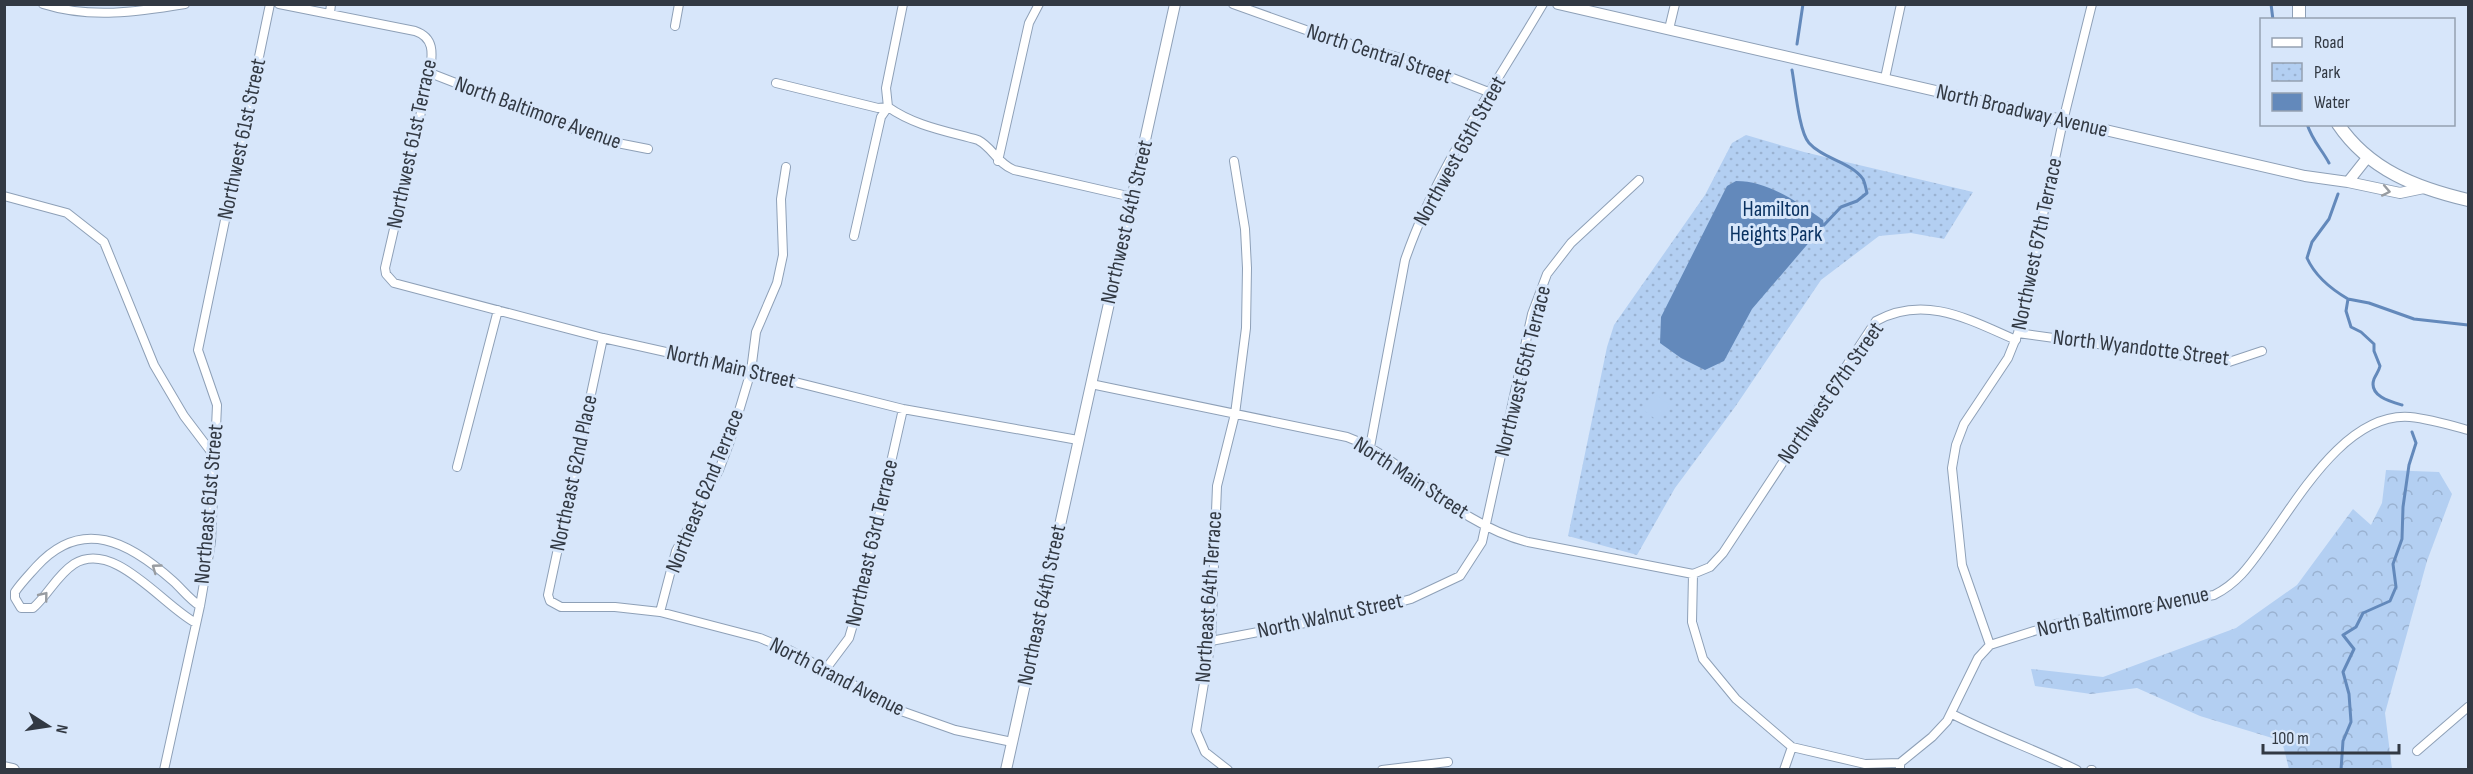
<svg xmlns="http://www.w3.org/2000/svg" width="2473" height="774" font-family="'Sofia Sans Condensed',sans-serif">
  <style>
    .forest { fill: url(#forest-crowns) }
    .park { fill: url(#park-dots) }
    .pitch { fill: #b3cff2 }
    .water { fill: #6389bb }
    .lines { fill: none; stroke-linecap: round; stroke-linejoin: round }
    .stream { stroke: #6389bb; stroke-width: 3 }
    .minor-casing { stroke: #8ea0b7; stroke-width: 10 }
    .tertiary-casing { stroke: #8ea0b7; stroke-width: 12 }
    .secondary-casing { stroke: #8ea0b7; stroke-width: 14 }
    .minor { stroke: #fff; stroke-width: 8 }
    .tertiary { stroke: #fff; stroke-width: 10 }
    .secondary { stroke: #fff; stroke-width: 12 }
    .oneway { stroke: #989ca1 }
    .labels { text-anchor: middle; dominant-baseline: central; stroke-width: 6; stroke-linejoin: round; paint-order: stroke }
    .street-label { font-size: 22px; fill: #323943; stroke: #d7e6fa }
    .park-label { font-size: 22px; fill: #0a3261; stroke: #d7e6fa }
  </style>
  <defs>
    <pattern id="forest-crowns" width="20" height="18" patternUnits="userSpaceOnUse" patternTransform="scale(1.5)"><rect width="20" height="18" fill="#b3cff2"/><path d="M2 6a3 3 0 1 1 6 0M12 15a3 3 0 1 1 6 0" fill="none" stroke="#9ab2d1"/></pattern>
    <pattern id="park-dots" width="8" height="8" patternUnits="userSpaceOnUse" patternTransform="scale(1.5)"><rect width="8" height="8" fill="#b3cff2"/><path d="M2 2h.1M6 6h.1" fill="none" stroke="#9ab2d1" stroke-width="1.8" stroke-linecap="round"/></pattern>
  </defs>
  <rect width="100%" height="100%" fill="#d7e6fa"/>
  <!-- forest -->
  <path class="forest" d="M2386,470L2439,472L2452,494L2427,561L2385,713L2392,769H2289L2282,741L2200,716L2137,688L2091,694L2035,686L2031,669L2103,677L2236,628L2297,585L2353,509L2371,525L2382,503Z"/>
  <!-- park -->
  <path class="park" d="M1746,135L1804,152L1973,192L1944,239L1911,233L1879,236L1821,280L1735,407L1675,488L1637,555L1568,536L1607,347L1614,325L1705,195L1732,143Z"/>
  <!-- pitch -->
  <path class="pitch" d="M1654,393L1670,405L1658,421L1642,409Z"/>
  <!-- water -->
  <path class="water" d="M1736,181C1768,181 1798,202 1823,220L1824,225L1752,309L1724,361L1705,370L1681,358L1660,343L1661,317L1727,186Z"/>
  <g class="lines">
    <!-- stream -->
    <path class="stream" d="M2271,4L2273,20
      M1797,44L1803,4
      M1792,70C1795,86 1799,132 1809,143C1823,159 1851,162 1863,179C1865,183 1866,189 1867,193L1857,201L1841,207L1824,225
      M2307,124C2313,142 2321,148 2329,163
      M2338,194L2329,219L2312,242L2307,258C2315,276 2331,289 2348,299L2346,311L2351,327L2361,332L2374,344V351L2380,366C2379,371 2376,374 2374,379C2368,396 2391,402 2402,405
      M2348,299L2369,303L2414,319L2468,325
      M2341,770L2343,741L2351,722L2349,694L2343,672L2354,649L2343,635L2356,627L2363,613L2390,601L2396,587L2393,564L2402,539L2403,507L2409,465L2416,443L2412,432"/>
    <!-- minor casing -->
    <g class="minor-casing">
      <path id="minor" d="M43,4C90,19 137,12 185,4
        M279,4L415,31C436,38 432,56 430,73L385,268L386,274L394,283L603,338L751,371L903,409L1078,440
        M1233,4L1320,35L1404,59L1491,93
        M330,13L331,4
        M675,26L679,4
        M1669,29L1675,4
        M430,73L602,140L648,149
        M1885,78L1901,4
        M776,83L878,108L888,107C915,126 946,131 978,140C993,148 997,163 1014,170L1132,197
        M998,161L1029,23L1039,4
        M4,196L67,213L104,242L154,365L184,416L215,457
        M854,236L881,117L888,107L886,88L903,4
        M2018,333L2229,362L2262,351
        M603,338L548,595L550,601L561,607H615L660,612L760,638L789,650L904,712L955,730L1012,742
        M1091,384L1347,437C1374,447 1395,464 1418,481C1451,506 1487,532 1528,542L1693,574L1710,567L1723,553L1876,321C1925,294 1970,320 2016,340
        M1370,447L1405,260C1436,169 1495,86 1543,4
        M457,467L498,310
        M1693,574L1692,622L1703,659L1736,699L1792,747L1865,764L1900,763
        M660,612L676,551L719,470L730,441L751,371L756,332L777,283L783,255L781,199L786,167
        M196,623C163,606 114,539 74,564C57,575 48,595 33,608H21L15,598V592C21,583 29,575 36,567C82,516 129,542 173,581C182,589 189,599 200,606
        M1211,641L1363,612L1411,599L1460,576L1482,542L1532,314L1547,274L1571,243L1639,180
        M1990,645L1962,565L1952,468L1956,445L1964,424L2008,358L2018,333L2063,121L2092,4
        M825,670L849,638L859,604L903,409
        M1952,714C1993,735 2036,750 2077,770
        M2417,751L2468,707
        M164,770L200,606L211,542L217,405L198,350L270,4
        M1228,770L1205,752L1196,731L1211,641L1217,486L1235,414L1246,328L1247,268L1245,229L1234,161
        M1382,770L1448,762
        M1784,770L1792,747
        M1900,770V763L1932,737L1947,721L1978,658L1990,645L2056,624L2214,595C2238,583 2250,565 2265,544C2298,499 2346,412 2410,417C2430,419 2450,425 2468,430
        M2091,770H2092"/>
    </g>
    <!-- tertiary casing -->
    <g class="tertiary-casing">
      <path id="tertiary" d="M1558,4L2305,176L2348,182L2400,193L2424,188
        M2348,182L2367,158
        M1006,770L1175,4"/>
    </g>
    <!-- secondary casing -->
    <g class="secondary-casing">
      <path id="secondary" d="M2299,20V4
        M2338,124C2369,170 2417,188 2468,200
        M4,768L13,770"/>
    </g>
    <!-- minor -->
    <use href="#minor" class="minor"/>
    <!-- tertiary -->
    <use href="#tertiary" class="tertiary"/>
    <!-- secondary -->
    <use href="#secondary" class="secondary"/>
  </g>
  <!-- one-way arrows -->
  <defs><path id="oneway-chevron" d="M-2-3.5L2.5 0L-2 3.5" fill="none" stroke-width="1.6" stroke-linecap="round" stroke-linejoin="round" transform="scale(1.5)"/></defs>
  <g class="oneway">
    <use href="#oneway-chevron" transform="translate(2386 191) rotate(11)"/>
    <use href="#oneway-chevron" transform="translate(156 568) rotate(-144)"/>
    <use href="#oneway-chevron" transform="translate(44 596) rotate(-51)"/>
  </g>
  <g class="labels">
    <!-- street labels -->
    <g class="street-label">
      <text transform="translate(1379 54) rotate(18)">North Central Street</text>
      <text transform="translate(2022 111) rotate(13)">North Broadway Avenue</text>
      <text transform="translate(538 113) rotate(20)">North Baltimore Avenue</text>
      <text transform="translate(242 139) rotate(-78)">Northwest 61st Street</text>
      <text transform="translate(412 144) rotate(-78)">Northwest 61st Terrace</text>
      <text transform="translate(1460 151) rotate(-61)">Northwest 65th Street</text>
      <text transform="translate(1127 222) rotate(-77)">Northwest 64th Street</text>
      <text transform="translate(2037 244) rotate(-78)">Northwest 67th Terrace</text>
      <text transform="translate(2141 348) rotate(7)">North Wyandotte Street</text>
      <text transform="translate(731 367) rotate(13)">North Main Street</text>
      <text transform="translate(1523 371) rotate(-76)">Northwest 65th Terrace</text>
      <text transform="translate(1831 393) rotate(-55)">Northwest 67th Street</text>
      <text transform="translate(574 473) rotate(-78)">Northeast 62nd Place</text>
      <text transform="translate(1411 478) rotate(33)">North Main Street</text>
      <text transform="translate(705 491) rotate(-68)">Northeast 62nd Terrace</text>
      <text transform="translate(209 504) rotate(-85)">Northeast 61st Street</text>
      <text transform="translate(872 543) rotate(-77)">Northeast 63rd Terrace</text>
      <text transform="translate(1209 597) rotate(-86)">Northeast 64th Terrace</text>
      <text transform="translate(1042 605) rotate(-78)">Northeast 64th Street</text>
      <text transform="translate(2123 612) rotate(-12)">North Baltimore Avenue</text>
      <text transform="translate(1330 616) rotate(-12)">North Walnut Street</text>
      <text transform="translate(837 677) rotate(27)">North Grand Avenue</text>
    </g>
    <!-- park labels -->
    <g class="park-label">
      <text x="1776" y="209">Hamilton<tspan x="1776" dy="25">Heights Park</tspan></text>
    </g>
  </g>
  <!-- border -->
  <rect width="2473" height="774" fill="none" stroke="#323943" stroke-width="12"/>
  <!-- legend -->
  <rect x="2260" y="18" width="195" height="108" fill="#d7e6fa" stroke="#95a1b1" stroke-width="1.5"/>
  <rect x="2272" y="38" width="30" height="9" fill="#ffffff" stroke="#95a1b1" stroke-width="1.5"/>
  <text x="2314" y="48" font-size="18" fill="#323943">Road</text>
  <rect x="2272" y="63" width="30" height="18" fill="url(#park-dots)" stroke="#95a1b1" stroke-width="1.5"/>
  <text x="2314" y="78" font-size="18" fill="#323943">Park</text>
  <rect x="2272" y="93" width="30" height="18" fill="#6389bb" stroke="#95a1b1" stroke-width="1.5"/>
  <text x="2314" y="108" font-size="18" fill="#323943">Water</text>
  <!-- north arrow -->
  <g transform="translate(48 726) rotate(102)" stroke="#d7e6fa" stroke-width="4.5" paint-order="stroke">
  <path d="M0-4.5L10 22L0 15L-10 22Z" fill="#323943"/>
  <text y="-9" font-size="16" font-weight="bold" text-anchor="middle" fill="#323943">N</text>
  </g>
  <!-- scale -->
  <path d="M2263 744v9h136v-9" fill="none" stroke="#323943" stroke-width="3"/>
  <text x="2272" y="744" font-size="18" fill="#323943" stroke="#d7e6fa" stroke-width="4.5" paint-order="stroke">100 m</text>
</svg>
